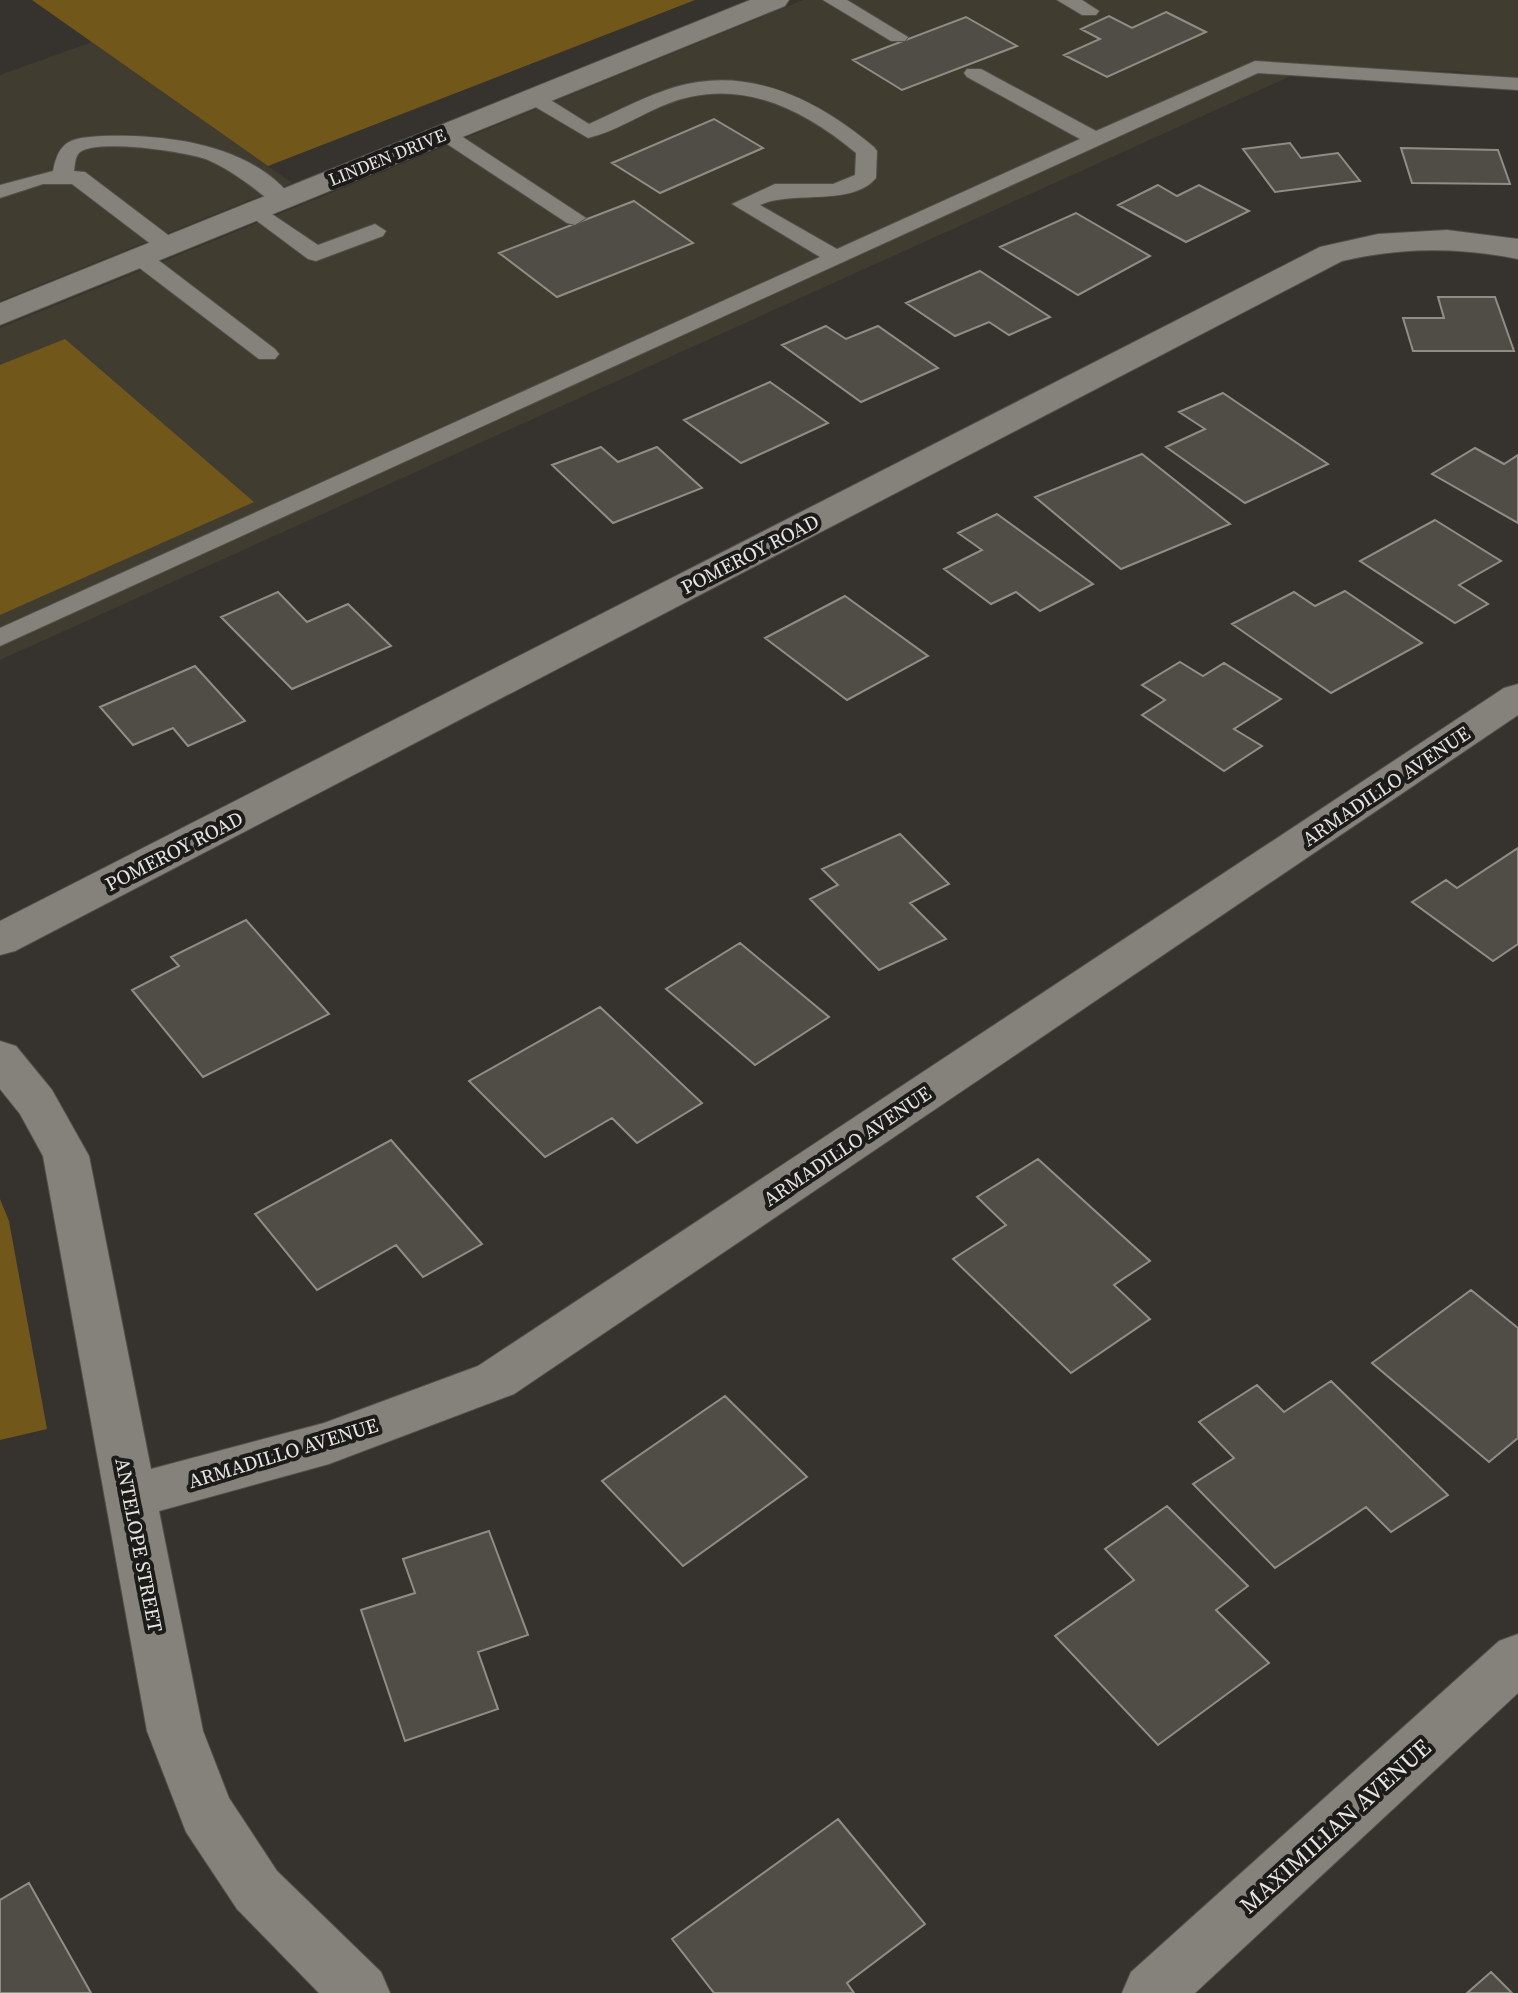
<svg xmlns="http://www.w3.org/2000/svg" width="1518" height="1993" font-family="'Source Serif 4',serif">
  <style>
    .built { fill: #413c30 }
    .forest { fill: #72571b }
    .building { fill: #504d47; stroke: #908d86; stroke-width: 2 }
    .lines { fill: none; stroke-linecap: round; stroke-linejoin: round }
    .service-casing { stroke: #52504b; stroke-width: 2 }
    .minor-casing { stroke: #52504b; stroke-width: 2 }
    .tertiary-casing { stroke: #52504b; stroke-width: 2 }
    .service { fill: #85827b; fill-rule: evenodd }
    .minor { fill: #85827b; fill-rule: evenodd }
    .tertiary { fill: #85827b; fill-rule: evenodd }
    .labels { text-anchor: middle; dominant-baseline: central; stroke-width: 8; stroke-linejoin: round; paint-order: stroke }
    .far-street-label { font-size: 18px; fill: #e7e5e1; stroke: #1c1b19 }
    .street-label { font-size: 20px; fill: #e7e5e1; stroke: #1c1b19 }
    .near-street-label { font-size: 24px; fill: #e7e5e1; stroke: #1c1b19 }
  </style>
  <rect width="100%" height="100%" fill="#36332e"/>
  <!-- built -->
  <path class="built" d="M803,0H1518V83L1458,71H1302L0,660V328Z
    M92,42L292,183L0,301V75Z"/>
  <!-- forest -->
  <path class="forest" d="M32,0H695L268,166Z
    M65,339L254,502L0,615V365Z
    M0,1199L9,1221L47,1429L0,1440Z"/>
  <!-- building -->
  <path class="building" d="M1166,12L1206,32L1107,77L1064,55L1100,39L1081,29L1109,16L1132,28Z
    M966,17L1017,46L902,90L853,60Z
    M714,119L763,148L660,193L612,163Z
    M1290,143L1301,158L1338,153L1360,181L1275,192L1243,149Z
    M1401,148L1498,150L1510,184L1412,183Z
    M1158,185L1177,196L1199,185L1249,211L1186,242L1118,205Z
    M634,201L693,243L557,297L499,253Z
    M1076,213L1150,256L1078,295L1000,247Z
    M980,271L1050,317L1009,335L989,322L955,336L906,303Z
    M1438,297H1495L1514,351H1413L1403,318H1444Z
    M826,326L846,339L878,326L938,368L861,402L782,345Z
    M770,382L828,423L741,463L684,420Z
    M1223,393L1328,464L1245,503L1166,447L1205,429L1179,412Z
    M601,447L618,462L657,447L702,488L613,523L552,465Z
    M1475,448L1504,464L1518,455V523L1432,474Z
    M1142,454L1230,524L1121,569L1035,497Z
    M997,514L1093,584L1040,611L1016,592L991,604L944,569L982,550L958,533Z
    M1435,520L1501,561L1459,585L1488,604L1455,623L1360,561Z
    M1345,591L1422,643L1331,693L1232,624L1294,592L1315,606Z
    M278,592L307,622L348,604L391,646L292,689L221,617Z
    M845,596L928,656L847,700L765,638Z
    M1180,662L1203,676L1224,663L1281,699L1234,729L1262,746L1224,771L1142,715L1165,700L1142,685Z
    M195,666L245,721L188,746L173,728L133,745L100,707Z
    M900,834L949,884L910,903L946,939L879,970L810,899L838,885L822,869Z
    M1518,848V944L1493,961L1412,902L1446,880L1457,888Z
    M246,920L329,1014L203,1077L132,990L179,966L171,957Z
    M740,943L829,1017L755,1065L666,989Z
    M600,1007L702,1103L637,1143L612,1118L545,1157L469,1081Z
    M391,1140L482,1244L423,1277L396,1245L317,1290L255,1214Z
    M1038,1159L1150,1261L1114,1285L1150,1319L1071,1373L953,1259L1006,1225L977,1197Z
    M1471,1290L1518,1328V1438L1489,1462L1372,1363Z
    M1331,1381L1448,1495L1391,1532L1366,1507L1275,1568L1193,1484L1234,1458L1199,1422L1257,1385L1284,1412Z
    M725,1396L807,1477L683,1566L602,1481Z
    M1167,1506L1248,1586L1216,1610L1269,1663L1158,1745L1055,1636L1134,1580L1105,1549Z
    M489,1531L528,1635L478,1652L498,1709L405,1741L361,1610L415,1593L403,1559Z
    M838,1819L925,1924L847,1983L854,1993H714L672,1939Z
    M29,1883L91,1993H0V1900Z
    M1491,1972L1512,1993H1467Z"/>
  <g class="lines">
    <!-- service casing -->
    <g class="service-casing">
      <path id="service" d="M823,0H847L908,37L905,41H891Z
        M1057,0H1082L1099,11L1096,15H1082Z
        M1255,61L1518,78V90L1258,73L0,646V628L820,257L732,204L775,184H833L855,175L856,153C799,106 735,75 662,106C638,116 614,132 588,138L527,102L524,98L527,94H541L589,124C618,111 645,96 675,87C750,65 818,100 874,147L877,151L876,178C852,207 793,190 760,205L837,249L1080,139L967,77L964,73L967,69H981L1096,131Z
        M445,128L452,130L586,218L575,225L567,223L438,138L435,134Z
        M103,136C167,134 252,144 294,200L283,206L275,205C254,188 233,171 208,160C188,152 95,138 79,153C75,157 75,165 74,171L85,172L176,241L179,246L168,253L160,251L72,184H43L0,198V185L53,171C59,139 72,138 103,136Z
        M257,204L318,245L375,224L386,231L383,236L316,261L308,259L249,215L246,210L249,205Z
        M141,251L149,253L275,349L279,354L275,359H259L133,263L130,258L133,253Z"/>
    </g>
    <!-- minor casing -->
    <g class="minor-casing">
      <path id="minor" d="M1447,230L1518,239V259C1459,247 1401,247 1342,261L15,951L0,955V921L1320,247L1378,234Z
        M1518,684V715L514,1394L329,1464L159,1511L203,1731L229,1798L277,1871L381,1972L390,1993H319L237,1909L186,1832L147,1731L43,1156L20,1114L0,1089V1041L16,1046L52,1090L89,1156L151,1469L324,1423L478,1366L1504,688Z
        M1518,1634V1693L1195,1993H1122L1131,1972L1499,1641Z"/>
    </g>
    <!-- tertiary casing -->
    <g class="tertiary-casing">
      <path id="tertiary" d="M750,0H789L785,6L0,325V303Z"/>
    </g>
    <!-- service -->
    <use href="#service" class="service"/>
    <!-- minor -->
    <use href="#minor" class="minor"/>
    <!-- tertiary -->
    <use href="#tertiary" class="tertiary"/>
  </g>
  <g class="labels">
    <!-- far-street labels -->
    <g class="far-street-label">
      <text transform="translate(387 157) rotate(-22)">LINDEN DRIVE</text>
    </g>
    <!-- street labels -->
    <g class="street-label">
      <text transform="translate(750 554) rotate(-27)">POMEROY ROAD</text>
      <text transform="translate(1386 786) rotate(-34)">ARMADILLO AVENUE</text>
      <text transform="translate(174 851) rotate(-27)">POMEROY ROAD</text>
      <text transform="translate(847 1146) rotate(-34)">ARMADILLO AVENUE</text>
      <text transform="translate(283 1453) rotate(-17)">ARMADILLO AVENUE</text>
      <text transform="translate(139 1545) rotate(79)">ANTELOPE STREET</text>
    </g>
    <!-- near-street labels -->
    <g class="near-street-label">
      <text transform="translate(1335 1826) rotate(-42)">MAXIMILIAN AVENUE</text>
    </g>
  </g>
</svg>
